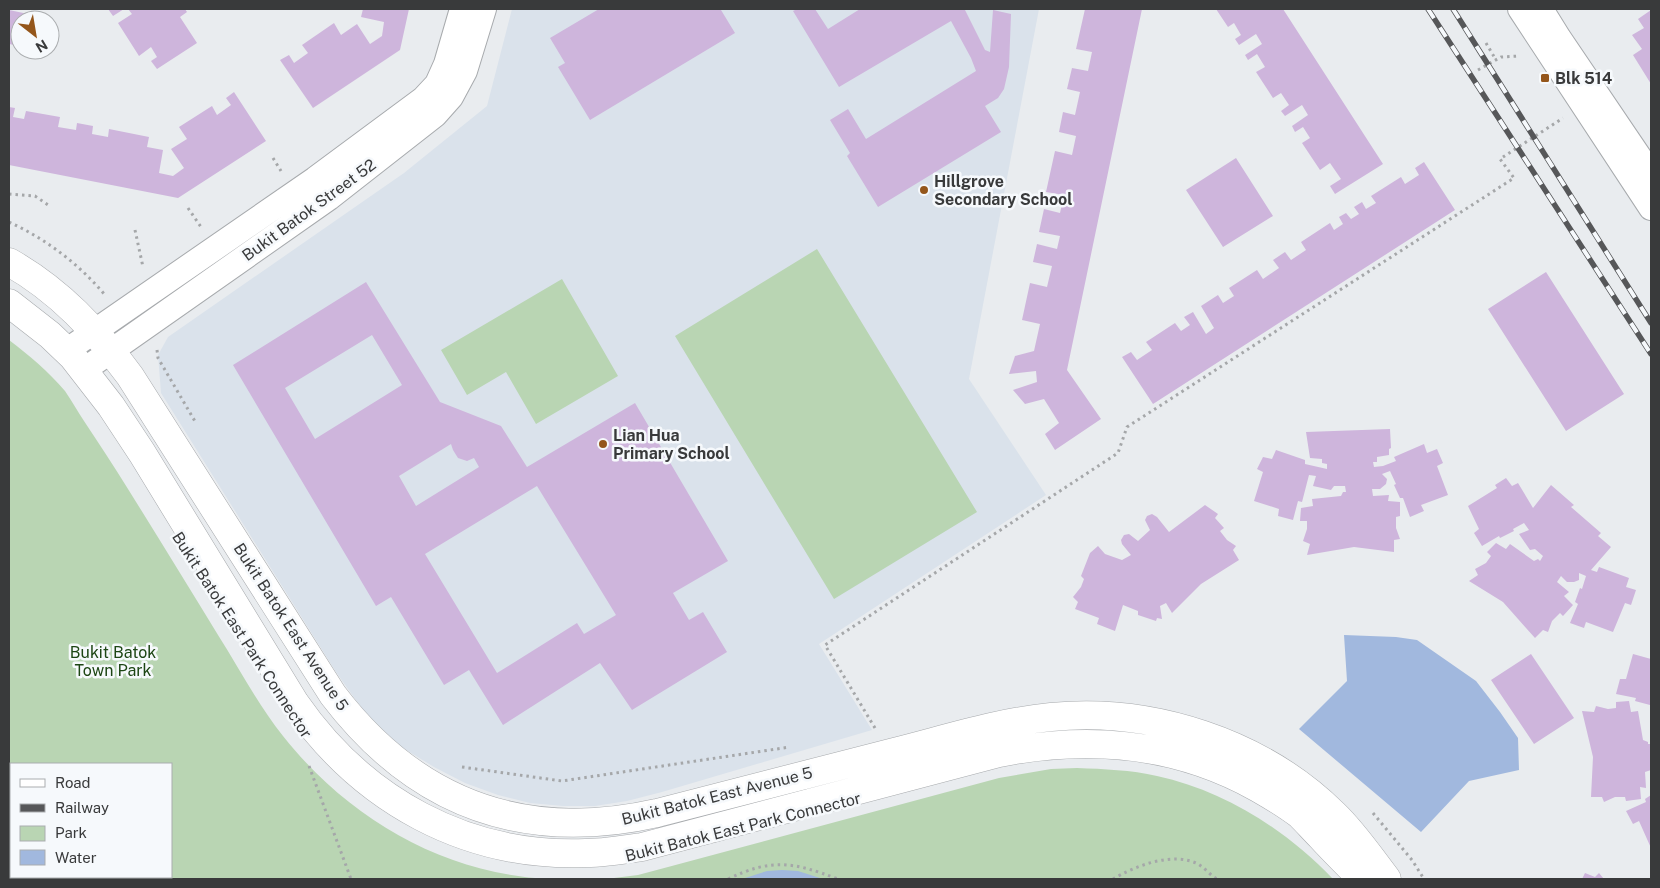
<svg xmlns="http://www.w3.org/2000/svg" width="1660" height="888" font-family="'Public Sans',sans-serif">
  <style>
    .built { fill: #dae2eb }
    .green { fill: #b9d5b3; fill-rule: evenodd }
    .water { fill: #a1b8de }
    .building { fill: #ceb5dc; fill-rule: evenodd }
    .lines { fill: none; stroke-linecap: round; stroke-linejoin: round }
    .street-casing { stroke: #a7aaad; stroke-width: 26 }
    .secondary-casing { stroke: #a7aaad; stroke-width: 29 }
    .path { stroke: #a5a7a9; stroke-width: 3; stroke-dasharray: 2.5 4; stroke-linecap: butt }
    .street { stroke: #fff; stroke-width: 24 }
    .secondary { stroke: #fff; stroke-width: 28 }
    .rail-casing { stroke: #565759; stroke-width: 5.5 }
    .rail { stroke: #f6f9fc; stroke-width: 4; stroke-dasharray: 11; stroke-linecap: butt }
    .poi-dot { fill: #94561b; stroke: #f6f9fc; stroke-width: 2 }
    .labels { text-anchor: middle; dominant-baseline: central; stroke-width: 5; stroke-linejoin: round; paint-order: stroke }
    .poi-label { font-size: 16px; font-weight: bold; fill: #393a3b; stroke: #f6f9fc; text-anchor: start }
    .street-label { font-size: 16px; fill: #393a3b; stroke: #f6f9fc }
    .park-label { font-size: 16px; fill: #1d4614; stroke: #f6f9fc }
  </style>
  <rect width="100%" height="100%" fill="#e9ecef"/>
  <!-- built -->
  <path class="built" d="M512,9H1039L969,379L1046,495L819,644L872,730L662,792L627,801L595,806H563L530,803L498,795L465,783L434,767L403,748L375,724L355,699L336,672L161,393L158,355L168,337L404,173L487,106Z"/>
  <!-- green -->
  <path class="green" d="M817,249L977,512L834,599L675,336Z
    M562,279L618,376L536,424L506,372L467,395L441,350Z
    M9,340C29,355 49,372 65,391C72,401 78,412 84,421C99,444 114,466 128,489C158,537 188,586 218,635C239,668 258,705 283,736C348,818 443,874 549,879H9ZM171,764V877H11V764Z
    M1077,768C1104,769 1131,770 1157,776C1225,791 1285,829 1333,879H606L638,875L668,867L999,778L1051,769Z"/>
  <!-- water -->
  <path class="water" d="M1344,635L1396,637L1417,640L1476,681L1500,712L1518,738L1519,770L1469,781L1421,832L1299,729L1347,681Z
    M782,870L798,871L823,879H742L767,871Z"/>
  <!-- building -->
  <path class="building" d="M108,9H124L113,16Z
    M128,9H185L187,12L180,17L197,43L157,69L151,61L157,57L151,47L139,56L118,23L132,14Z
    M363,9H409L400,50L313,108L280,60L289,55L294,63L308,53L302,45L334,23L341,35L357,24L370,44L382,36L384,22L361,17Z
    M599,9H723L721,10L735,33L590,120L558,67L565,63L550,38Z
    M797,9H815L828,29L860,9H967L965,10L985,50L990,52L993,10L1011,14L1009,67L1004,89L998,98L985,106L1001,132L878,207L847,156L850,153L830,120L848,109L866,139L976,71L971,58L951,21L839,87L793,11Z
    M1085,9L1102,10V9H1142L1067,370L1101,419L1055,450L1045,434L1059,423L1044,399L1025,404L1013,390L1037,382L1036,371L1009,374L1015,356L1034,351L1040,324L1022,320L1030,283L1047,287L1052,266L1033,262L1037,244L1057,249L1060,236L1039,232L1044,209L1060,213L1064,195L1046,192L1055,151L1072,155L1076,136L1059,132L1063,112L1075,115L1080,92L1067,89L1072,68L1088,71L1092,52L1076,49Z
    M1216,9H1283L1383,164L1335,194L1330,186L1341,179L1330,163L1320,170L1302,143L1310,138L1303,127L1295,132L1292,126L1308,115L1302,105L1285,116L1281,111L1289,105L1281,93L1273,98L1256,72L1265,67L1257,54L1248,60L1245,55L1262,44L1256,34L1239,45L1235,39L1241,35L1234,23L1228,27Z
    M9,10L52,19V20H20V46L9,44Z
    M1651,10V84L1633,55L1642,49L1632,35L1644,28L1638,19Z
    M234,92L266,141L178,198L9,165V107L15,108L13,117L24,119L26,111L60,117L58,127L76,130L77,123L93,126L92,134L108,137L109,129L149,137L147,147L163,150L159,173L173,176L184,168L171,149L187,139L179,127L212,106L217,115L231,105L226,98Z
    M1236,158L1273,216L1223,247L1186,190Z
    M1424,162L1455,210L1153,404L1122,357L1131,352L1137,360L1152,350L1146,342L1175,323L1181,331L1190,325L1184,317L1193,312L1206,334L1214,328L1201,306L1218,295L1223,303L1234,296L1229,288L1257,270L1263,279L1279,268L1273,260L1285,252L1291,260L1306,250L1301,242L1330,223L1334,230L1343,224L1339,217L1346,213L1351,219L1359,214L1354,207L1362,202L1366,209L1376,203L1371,196L1401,177L1405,184L1419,175L1415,168Z
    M1546,272L1624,394L1566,431L1488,309Z
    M366,282L440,402L501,426L527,467L635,403L728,561L673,593L689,620L703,612L727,652L632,710L600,663L503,725L469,670L444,685L391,597L376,606L233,365ZM372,335L402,385L315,439L285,388ZM451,444L453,450L458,458L467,461L474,458L479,467L416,506L399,476ZM537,486L616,615L584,634L577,623L497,673L425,554Z
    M1390,429L1391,448L1389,449V455L1377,457V462H1373L1374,467L1383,466L1396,461L1394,457L1424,444L1427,453L1437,449L1443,463L1437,466L1448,495L1421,505L1424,511L1410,517L1403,498H1400L1394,485L1396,484L1390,471L1382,474L1387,479L1386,484L1380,489H1372L1373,496L1389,495L1388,501L1400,502V516L1396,517V528L1400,539L1394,540V552L1354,547L1307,555L1310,544L1303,541L1307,529V521H1300L1301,508L1313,506L1312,499L1341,496L1343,492H1346L1345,486H1334L1331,490L1313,486L1316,476L1309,475L1302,502L1298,501L1293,520L1278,516L1279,509L1254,501L1263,472L1257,469L1263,457L1272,459L1276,450L1305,460V464L1327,469V464L1322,463V459L1310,458L1306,432Z
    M1506,478L1512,486L1518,483L1533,508L1551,485L1574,505L1571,507L1601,533L1598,536L1611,547L1591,570L1597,572L1599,567L1629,578L1626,587L1636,590L1631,605L1625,603L1613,632L1586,622L1584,628L1570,623L1578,604L1575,602L1580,588L1582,589L1586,576L1579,573V580L1574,582H1567L1561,576L1557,582L1569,592L1564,596L1573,605L1563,616L1560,613L1552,621L1548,632L1543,630L1535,638L1503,602L1469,581L1478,575L1475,569L1486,563L1491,556L1487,552L1496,543L1506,549L1510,544L1534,561L1538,559L1540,561L1543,556L1535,549L1530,550L1519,534L1529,530L1524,523L1513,529L1514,531L1500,538L1499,536L1482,546L1474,533L1479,529L1468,506L1497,488L1495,485Z
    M1205,505L1218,514L1215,518L1224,528L1220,531L1227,540L1236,546L1233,550L1239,560L1201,584L1172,613L1166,603L1160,606L1162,619L1157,618L1156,621L1138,615V611L1123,605L1115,631L1097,624L1099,618L1075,609L1078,602L1073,597L1081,587L1084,579L1081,576L1090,553L1098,546L1105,554L1122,560L1131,555L1122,544L1121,540L1124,535L1129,534L1138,541L1150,530L1145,520L1147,516L1152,514L1157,517L1169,532Z
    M1531,654L1574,718L1534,744L1491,680Z
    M1633,654L1651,659L1650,705L1635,701L1636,698L1616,694L1620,679H1626Z
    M1629,701L1631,712L1638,711L1643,740L1648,742V744H1651V770L1645,772L1646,788L1640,787L1641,799L1626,801L1625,797H1615L1604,802L1602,797H1591L1593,757L1582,711L1594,712L1596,706L1608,709L1616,708V702Z
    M1651,795V848L1639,821L1633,824L1626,811L1646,802L1645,799Z
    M1585,873L1595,877L1599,873L1604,879H1582Z"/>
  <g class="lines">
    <!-- street casing -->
    <g class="street-casing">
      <path id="street" d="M1520,9L1651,208
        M1541,9L1559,38L1651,174
        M66,351L315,179L423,99L437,84L446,64L462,9
        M84,370L329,198L435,115L451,97L465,71L484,9"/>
    </g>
    <!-- secondary casing -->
    <g class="secondary-casing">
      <path id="secondary" d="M9,262C60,291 96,330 130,376L333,695C416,804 524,843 657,813C736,792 815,772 894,752C946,739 998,722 1051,717C1152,707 1261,742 1334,814C1354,833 1370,857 1387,879
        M9,303L50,335L73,357L111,406L142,453L295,703C362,800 466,858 586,853C605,853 623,850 642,847L999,753C1089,735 1176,742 1258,788C1272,796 1287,805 1300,815C1307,822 1314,830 1321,837C1331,848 1342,859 1353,870L1361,879"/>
    </g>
    <!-- path -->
    <path class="path" d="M1486,43L1496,60
      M1478,70L1501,57L1520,56
      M273,158L281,171
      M9,194L35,196L51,207
      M188,208L201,227
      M9,222C46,239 79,264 105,295
      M135,230L143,267
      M157,350L158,358L196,423
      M875,728L825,645L1118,453L1127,427L1514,178L1500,159L1563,118
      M309,766L351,879
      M462,767L562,781L790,747
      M1373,813L1412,860L1424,879
      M728,879C772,858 793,862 838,879
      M1113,879C1135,866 1173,851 1198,864C1205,868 1210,875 1217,879"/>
    <!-- street -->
    <use href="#street" class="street"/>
    <!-- secondary -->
    <use href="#secondary" class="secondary"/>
    <!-- rail casing -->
    <g class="rail-casing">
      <path id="rail" d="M1428,9L1651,354
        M1453,9L1651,323"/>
    </g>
    <!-- rail -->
    <use href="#rail" class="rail"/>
  </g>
  <!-- markers -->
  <g class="poi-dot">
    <rect x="1540" y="73" width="10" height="10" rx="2.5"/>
    <circle cx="924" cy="190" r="5"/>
    <circle cx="603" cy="444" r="5"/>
  </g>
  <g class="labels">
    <!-- poi labels -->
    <g class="poi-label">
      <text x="1555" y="78">Blk 514</text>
      <text x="934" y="181">Hillgrove<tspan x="934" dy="18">Secondary School</tspan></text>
      <text x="613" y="435">Lian Hua<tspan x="613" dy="18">Primary School</tspan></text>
    </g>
    <!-- street labels -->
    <g class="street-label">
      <text transform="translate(309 210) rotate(-36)">Bukit Batok Street 52</text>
      <text transform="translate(291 627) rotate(57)">Bukit Batok East Avenue 5</text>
      <text transform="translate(242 635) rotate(57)">Bukit Batok East Park Connector</text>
      <text transform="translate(717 796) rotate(-14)">Bukit Batok East Avenue 5</text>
      <text transform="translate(743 827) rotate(-14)">Bukit Batok East Park Connector</text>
    </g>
    <!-- park labels -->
    <g class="park-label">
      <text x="113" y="652">Bukit Batok<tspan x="113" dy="18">Town Park</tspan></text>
    </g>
  </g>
  <!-- border -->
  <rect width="1660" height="888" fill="none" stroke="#393a3b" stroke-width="20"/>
  <!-- legend -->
  <rect x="10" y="763" width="162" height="115" fill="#f6f9fc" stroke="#aaadaf"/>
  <rect x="20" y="779" width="25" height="8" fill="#ffffff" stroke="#aaadaf"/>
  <text x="55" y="788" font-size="15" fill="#393a3b">Road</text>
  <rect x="20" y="804" width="25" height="8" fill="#565759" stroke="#aaadaf"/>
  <text x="55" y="813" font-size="15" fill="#393a3b">Railway</text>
  <rect x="20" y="826" width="25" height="15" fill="#b9d5b3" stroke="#aaadaf"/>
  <text x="55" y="838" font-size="15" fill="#393a3b">Park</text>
  <rect x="20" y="850" width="25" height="15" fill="#a1b8de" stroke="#aaadaf"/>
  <text x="55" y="863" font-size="15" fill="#393a3b">Water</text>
  <!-- north arrow -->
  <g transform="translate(35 35) rotate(149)"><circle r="24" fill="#f6f9fc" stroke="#aaadaf"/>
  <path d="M0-4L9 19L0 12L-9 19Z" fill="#94561b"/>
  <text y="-8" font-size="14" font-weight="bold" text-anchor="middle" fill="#393a3b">N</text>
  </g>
</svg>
